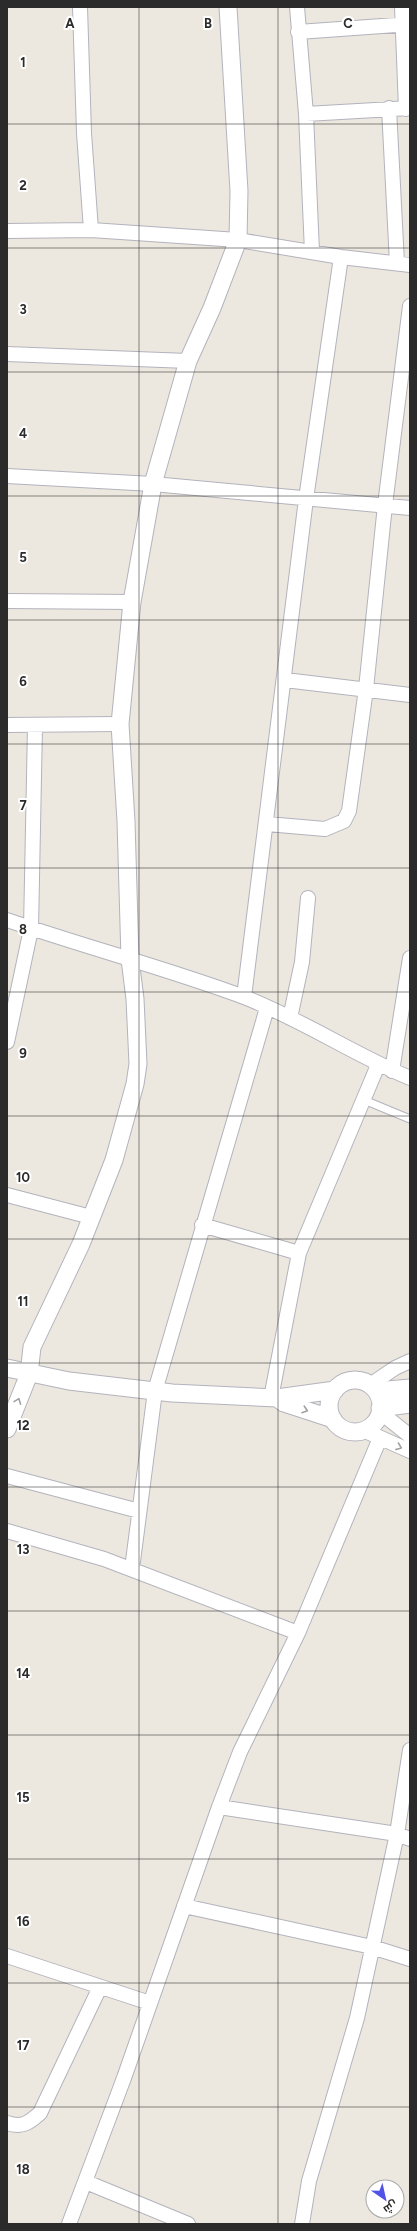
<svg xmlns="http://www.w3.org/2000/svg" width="417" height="2231" font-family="Figtree,Cairo,sans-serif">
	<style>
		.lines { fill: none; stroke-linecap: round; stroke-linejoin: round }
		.service-casing { stroke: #b3b3bd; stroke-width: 9 }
		.minor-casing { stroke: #b3b3bd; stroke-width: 16 }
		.tertiary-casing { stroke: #b3b3bd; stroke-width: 19 }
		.service { stroke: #fff; stroke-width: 7 }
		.minor { stroke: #fff; stroke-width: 14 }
		.tertiary { stroke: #fff; stroke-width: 17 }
		.oneway { stroke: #a0a0a0 }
		.grid { fill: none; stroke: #2b2b2b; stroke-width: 1; stroke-opacity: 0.55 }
		.grid-label { font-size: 13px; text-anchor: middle; font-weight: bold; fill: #2b2b2b; stroke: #fff; stroke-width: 4; stroke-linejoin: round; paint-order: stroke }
	</style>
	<rect width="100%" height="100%" fill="#ece8df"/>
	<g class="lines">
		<defs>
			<path id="service" d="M364,1100l46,19"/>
			<path id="minor" d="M80,7l4,126 7,97
				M297,7l9,107 6,138
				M402,7l4,102
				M298,32l112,-8
				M389,108l8,155
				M306,114l104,-6
				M7,231l84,-1 147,10 103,17 69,8
				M7,354l181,7
				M7,476l146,8 257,24
				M7,601l125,1
				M285,680l125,15
				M7,725l113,-1
				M267,824l58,5 19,-8 5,-10 17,-122 19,-184 25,-199
				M7,920c78,27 159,48 237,77 57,22 109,57 166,81
				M244,997l62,-498 35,-242
				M290,1018l12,-56 6,-64
				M7,1042l24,-113 4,-203
				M392,1071l18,-113
				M7,1195l84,22
				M202,1225l97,28
				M370,1385l25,-17 15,-7
				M271,1398l28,-145 79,-188
				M380,1412l30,24
				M363,1430l47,21
				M7,1476l132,35
				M7,1531l97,28 194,74 82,-195
				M132,1569l23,-178 112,-383
				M219,1807l178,27 13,-84
				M184,1906l188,41 38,12
				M7,1956l143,47
				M7,2123c15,5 22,0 33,-10l60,-126
				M86,2182l102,42
				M69,2224l55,-146 95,-271 21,-55 58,-119
				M302,2224l7,-43 48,-163 40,-184 13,5"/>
			<path id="tertiary" d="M7,1368l62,13 103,12 105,5 58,-8
				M329 1406a26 26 0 1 1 52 0a26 26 0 1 1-52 0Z
				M376,1391l34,-3
				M277,1398l7,5 49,16
				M380,1408l30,-4
				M7,1429l22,-55 3,-27 49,-103 33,-84 21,-76 3,-20 -3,-65 -5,-40 -4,-138 -6,-97 12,-122 21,-118 35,-123 24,-53 26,-68 1,-49 -11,-184"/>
		</defs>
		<use href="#service" class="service-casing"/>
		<use href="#minor" class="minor-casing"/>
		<use href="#tertiary" class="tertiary-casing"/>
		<use href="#service" class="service"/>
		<use href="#minor" class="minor"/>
		<use href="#tertiary" class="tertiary"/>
	</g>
	<defs><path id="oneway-chevron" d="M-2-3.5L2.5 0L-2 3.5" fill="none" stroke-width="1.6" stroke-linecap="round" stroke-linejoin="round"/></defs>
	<g class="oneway">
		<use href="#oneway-chevron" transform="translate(18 1401) rotate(-69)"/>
		<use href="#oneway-chevron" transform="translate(305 1410) rotate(18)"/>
		<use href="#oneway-chevron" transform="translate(399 1447) rotate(21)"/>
	</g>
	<path class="grid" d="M139,7v2217M278,7v2217M7,124h403M7,248h403M7,372h403M7,496h403M7,620h403M7,744h403M7,868h403M7,992h403M7,1116h403M7,1239h403M7,1363h403M7,1487h403M7,1611h403M7,1735h403M7,1859h403M7,1983h403M7,2107h403"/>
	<g class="grid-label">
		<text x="70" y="28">A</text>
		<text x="208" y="28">B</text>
		<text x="348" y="28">C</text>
		<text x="23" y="67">1</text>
		<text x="23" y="190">2</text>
		<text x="23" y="314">3</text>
		<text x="23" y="438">4</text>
		<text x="23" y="562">5</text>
		<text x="23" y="686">6</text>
		<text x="23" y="810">7</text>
		<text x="23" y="934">8</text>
		<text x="23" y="1058">9</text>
		<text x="23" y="1182">10</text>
		<text x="23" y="1306">11</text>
		<text x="23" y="1430">12</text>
		<text x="23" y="1554">13</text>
		<text x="23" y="1678">14</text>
		<text x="23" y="1802">15</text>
		<text x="23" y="1926">16</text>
		<text x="23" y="2050">17</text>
		<text x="23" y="2174">18</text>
	</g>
	<rect width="417" height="2231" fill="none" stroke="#2b2b2b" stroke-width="16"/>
	<g transform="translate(385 2199) rotate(146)"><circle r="19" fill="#ffffff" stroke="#aaaaaa"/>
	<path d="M0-3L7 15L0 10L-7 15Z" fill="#5153e7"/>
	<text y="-6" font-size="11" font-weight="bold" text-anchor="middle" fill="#2b2b2b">ش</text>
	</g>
</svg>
